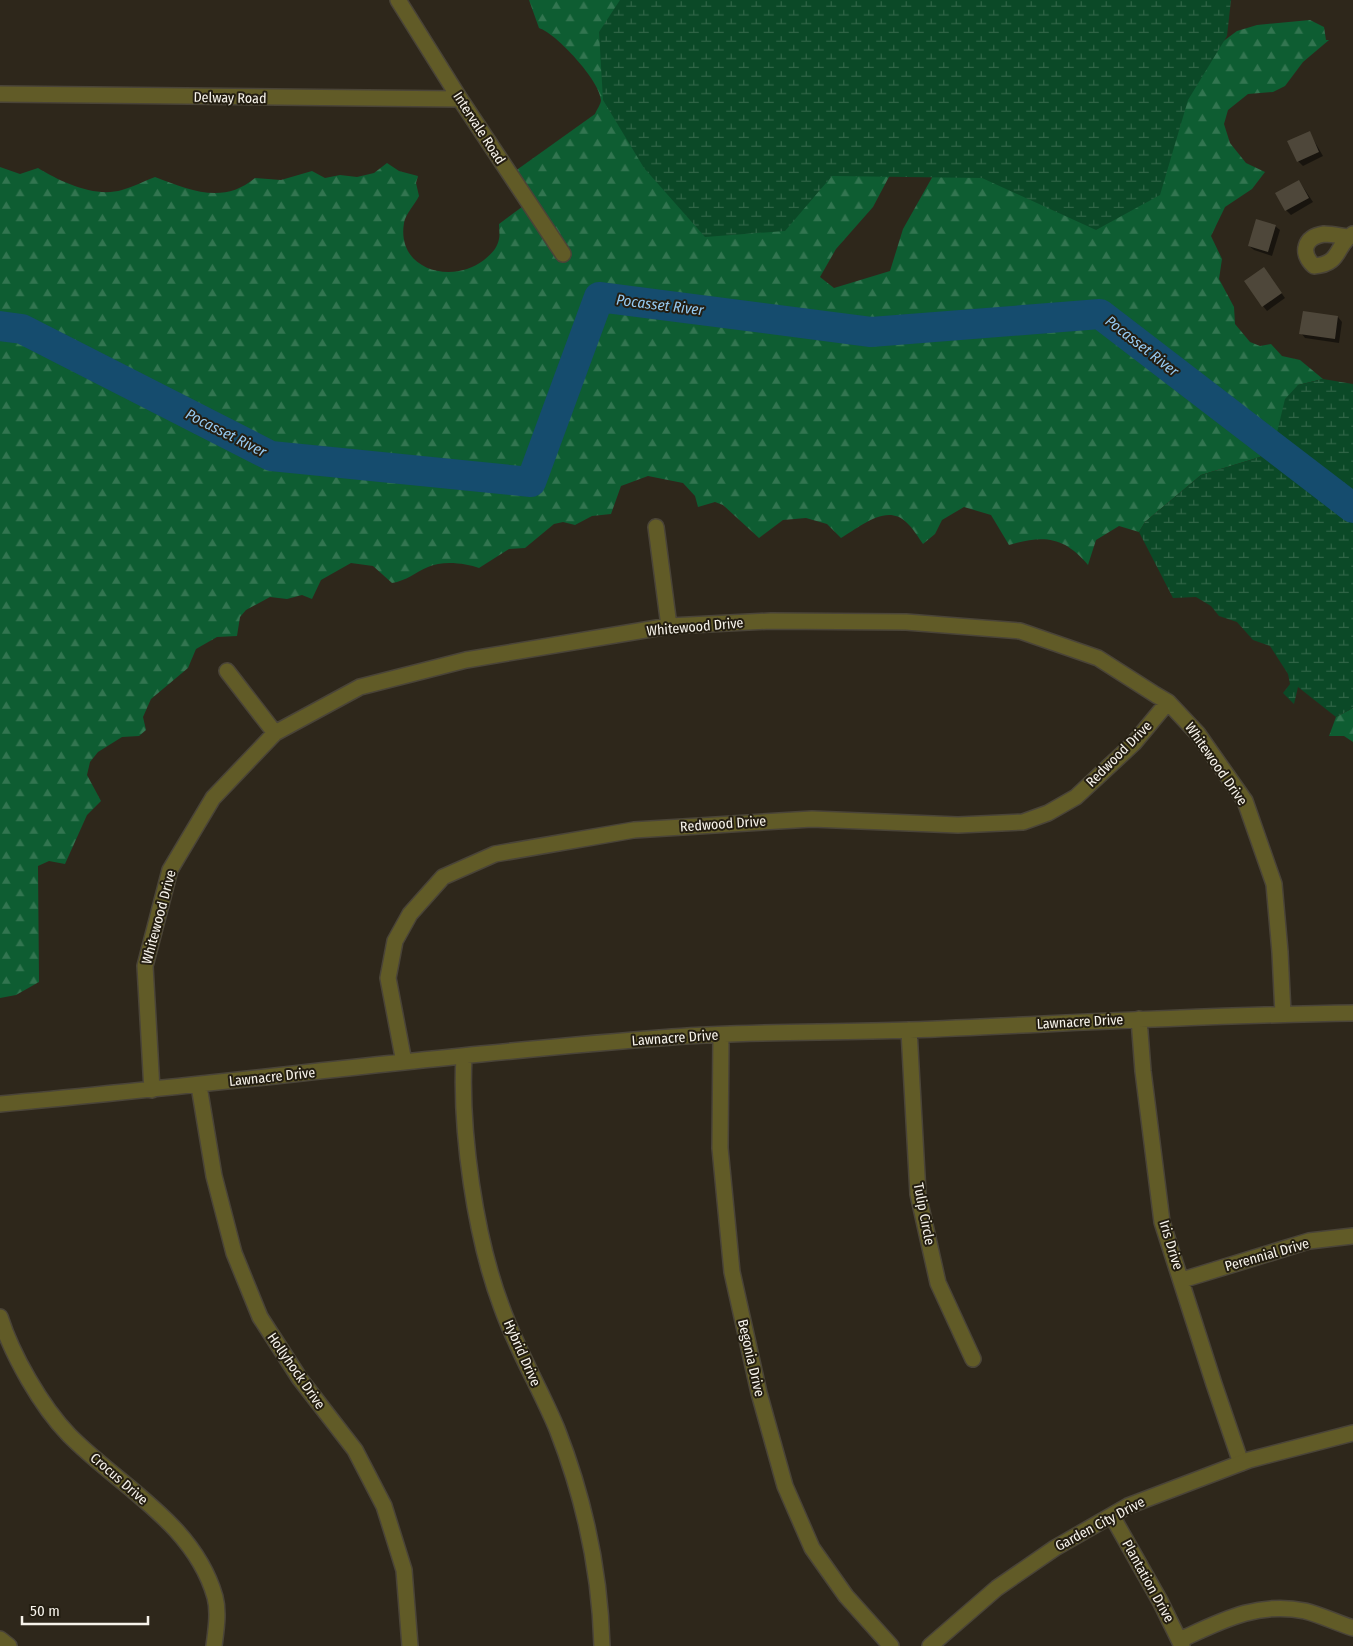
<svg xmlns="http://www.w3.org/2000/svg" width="1353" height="1646" font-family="'Fira Sans Condensed',sans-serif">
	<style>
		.forest { fill: url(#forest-firs) }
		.wetland { fill: url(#wetland-marsh) }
		.shadow { fill: #0007 }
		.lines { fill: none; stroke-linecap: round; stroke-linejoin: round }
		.river { stroke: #154c6e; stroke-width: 30 }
		.building { fill: #4e473a }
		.minor-casing { stroke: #4a4438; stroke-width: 18 }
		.tertiary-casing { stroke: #4a4438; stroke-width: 18 }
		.minor { stroke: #615b27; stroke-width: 15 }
		.tertiary { stroke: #615b27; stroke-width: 15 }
		.labels { text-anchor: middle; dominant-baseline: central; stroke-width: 4; stroke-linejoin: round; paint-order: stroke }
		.street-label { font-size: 14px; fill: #f7f3eb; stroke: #241e12 }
		.water-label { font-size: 15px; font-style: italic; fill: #95c9f1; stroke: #241e12 }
	</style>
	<defs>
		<pattern id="forest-firs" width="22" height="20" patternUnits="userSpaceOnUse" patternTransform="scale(1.25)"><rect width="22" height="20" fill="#0e5d32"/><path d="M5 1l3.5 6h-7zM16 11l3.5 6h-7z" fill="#327550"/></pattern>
		<pattern id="wetland-marsh" width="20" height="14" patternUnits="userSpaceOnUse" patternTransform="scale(1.25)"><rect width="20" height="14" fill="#0b4927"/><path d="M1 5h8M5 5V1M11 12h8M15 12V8" fill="none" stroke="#2f6446"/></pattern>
	</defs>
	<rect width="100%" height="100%" fill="#2e271b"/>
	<path class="forest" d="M529,0h431l-69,173 -18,34 -37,42 -16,28 14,11 56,-17 13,-42 31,-55 272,-120 31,-23 20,-6 53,-5 14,7 2,13h3l-26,22 -18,24 -12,6 -25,2 -20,16 -4,14 6,19 16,20 19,9 -13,17 -27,18 -14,29 11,23 -3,20 15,28 1,17 15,18 10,4 11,-2 11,12 18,4 23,19 -25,6 -24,60 -14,12 -59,18 -56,47 -6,10 -20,-6 -23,14 -8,25c-24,-29 -45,-30 -79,-20l-18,-30 -27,-8 -22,13 -7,14 -12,10c-5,-7 -10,-16 -17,-22 -20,-19 -47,6 -65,16l-14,-14 -21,-6 -23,2 -24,18 -36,-33 -8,-3 -17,5 -3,-11 -12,-13 -35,-7 -27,10 -10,28 -19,2 -17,9 -12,-3 -9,2 -29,24 -16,1 -30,19c-13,-5 -37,-8 -51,-1 -12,5 -22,14 -36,16l-19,-17 -22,-3 -30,17 -9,19 -10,-4 -15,4 -17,-2 -24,13 -6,7 -3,19 -20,1 -21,12 -8,19 -37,31 -8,18 3,13 -7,6 -17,1 -24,15 -8,10 -3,13 14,26 -14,14 -22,49 -16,-3 -11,5 1,116 -23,13 -16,3v-831l20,7 18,-6c23,14 57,30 84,22 11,-3 22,-9 33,-13 35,13 68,28 100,1l26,2 31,-9 13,7 15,-3 17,2 17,-4 13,-10 12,8 19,5 -2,7 3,13c-4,8 -14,19 -15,27 -8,47 48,62 80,37 7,-6 13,-11 15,-21 1,-4 0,-11 0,-15l27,-20 -15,-30 84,-60c2,-5 6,-10 6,-14 -1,-19 -44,-66 -62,-72z
		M1353,708v34l-9,-6h-15l7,-19z"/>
	<path class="wetland" d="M620,0h611l-4,36 -39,64 -28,95 -64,35 -114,-52 -150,-2 -47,55 -80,6 -61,-69 -41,-68 -4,-68z
		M1323,379l30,5v324l-17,9 -38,-30 -4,17 -11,-11 7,-9 -2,-10 -18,-28 -17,-6 -16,-18 -18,-6 -8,-10 -15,-9 -23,1 -34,-66 6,-10 56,-47 59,-18 14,-12 11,-46 13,-14z"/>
	<path class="shadow" d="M1309,132l14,24 -20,10 -5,-5z
		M1299,181l14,21 -22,13 -5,-5z
		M1275,226l5,4 -8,26 -18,-6 -5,-4z
		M1264,269l21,29 -18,13 -4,-5z
		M1338,317l4,5 -3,21 -34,-5 -4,-5z"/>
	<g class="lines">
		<path class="river" d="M0,326l22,3 249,127 260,26 68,-185 272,35 229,-18 253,194"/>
	</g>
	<path class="building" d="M1310,131l9,21 -22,10 -10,-21z
		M1299,180l10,18 -24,13 -10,-18z
		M1256,219l20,6 -8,27 -20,-6z
		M1264,267l18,26 -20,14 -18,-26z
		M1303,311l35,5 -3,23 -36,-5z"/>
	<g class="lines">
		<defs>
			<path id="minor" d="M398,0l62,99 103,155
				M0,94l460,5
				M1348,237c-7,-1 -16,-3 -24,-3 -20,3 -24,19 -10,32 28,-2 21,-21 39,-32
				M656,527l13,99
				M227,671l48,62
				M1139,1019l4,52 19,151 52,162 27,79
				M909,1030l9,164 20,89 35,76
				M721,1035l-1,113 12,124 27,121 26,93 27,62 34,48 45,50
				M464,1056c-4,75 11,181 38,252 15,42 38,80 55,121 27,69 43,142 45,217
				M404,1062l-16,-84 7,-37 15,-27 33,-37 52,-23 139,-24 178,-11 146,6 65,-3 25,-9 28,-16 58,-54 34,-41
				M199,1086l15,90 20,77 26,64 40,62 55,71 29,56 20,64 6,76
				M152,1090l-7,-124 25,-96 43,-72 62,-65 85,-46 106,-27 203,-34 102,-5 135,1 114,9 78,27 58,37 12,7 30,32 47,67 29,83 6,68 3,62
				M0,1104c224,-20 447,-50 672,-67 79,-6 159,-4 238,-7 148,-6 295,-15 443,-17
				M1182,1280l127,-39 44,-5
				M0,1317c12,38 41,89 69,118 50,51 125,88 146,162 4,15 1,33 -1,49
				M1112,1516l48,85 22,45
				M0,1639l9,7
				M1180,1640c41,-19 78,-39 125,-29 16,4 32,12 48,17"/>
			<path id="tertiary" d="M930,1646l67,-58 58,-40 73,-42 121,-46 104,-27"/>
		</defs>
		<use href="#minor" class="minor-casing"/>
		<use href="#tertiary" class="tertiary-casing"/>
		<use href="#minor" class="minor"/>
		<use href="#tertiary" class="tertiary"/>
	</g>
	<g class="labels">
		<g class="street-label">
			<text transform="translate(230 98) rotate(1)">Delway Road</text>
			<text transform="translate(479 128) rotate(57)">Intervale Road</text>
			<text transform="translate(695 627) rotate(-5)">Whitewood Drive</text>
			<text transform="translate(1119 754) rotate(-45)">Redwood Drive</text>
			<text transform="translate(1216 764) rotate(55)">Whitewood Drive</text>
			<text transform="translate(723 824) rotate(-4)">Redwood Drive</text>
			<text transform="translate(159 917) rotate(-75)">Whitewood Drive</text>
			<text transform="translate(1080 1022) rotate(-3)">Lawnacre Drive</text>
			<text transform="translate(675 1038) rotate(-4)">Lawnacre Drive</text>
			<text transform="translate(272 1077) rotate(-6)">Lawnacre Drive</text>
			<text transform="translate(924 1214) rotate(79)">Tulip Circle</text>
			<text transform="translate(1171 1245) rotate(73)">Iris Drive</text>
			<text transform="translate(1267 1255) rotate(-16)">Perennial Drive</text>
			<text transform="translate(522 1353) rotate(66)">Hybrid Drive</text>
			<text transform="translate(751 1358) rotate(77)">Begonia Drive</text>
			<text transform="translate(296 1371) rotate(55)">Hollyhock Drive</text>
			<text transform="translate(119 1479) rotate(41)">Crocus Drive</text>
			<text transform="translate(1100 1524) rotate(-28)">Garden City Drive</text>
			<text transform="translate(1148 1581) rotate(61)">Plantation Drive</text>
		</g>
		<g class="water-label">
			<text transform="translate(660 305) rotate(7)">Pocasset River</text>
			<text transform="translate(1142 346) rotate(38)">Pocasset River</text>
			<text transform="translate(226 433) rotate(27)">Pocasset River</text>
		</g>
	</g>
	<path d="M22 1616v8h126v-8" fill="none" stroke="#f7f3eb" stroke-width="2.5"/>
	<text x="30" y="1616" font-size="15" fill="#f7f3eb" stroke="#241e12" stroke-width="4" paint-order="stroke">50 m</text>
</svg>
